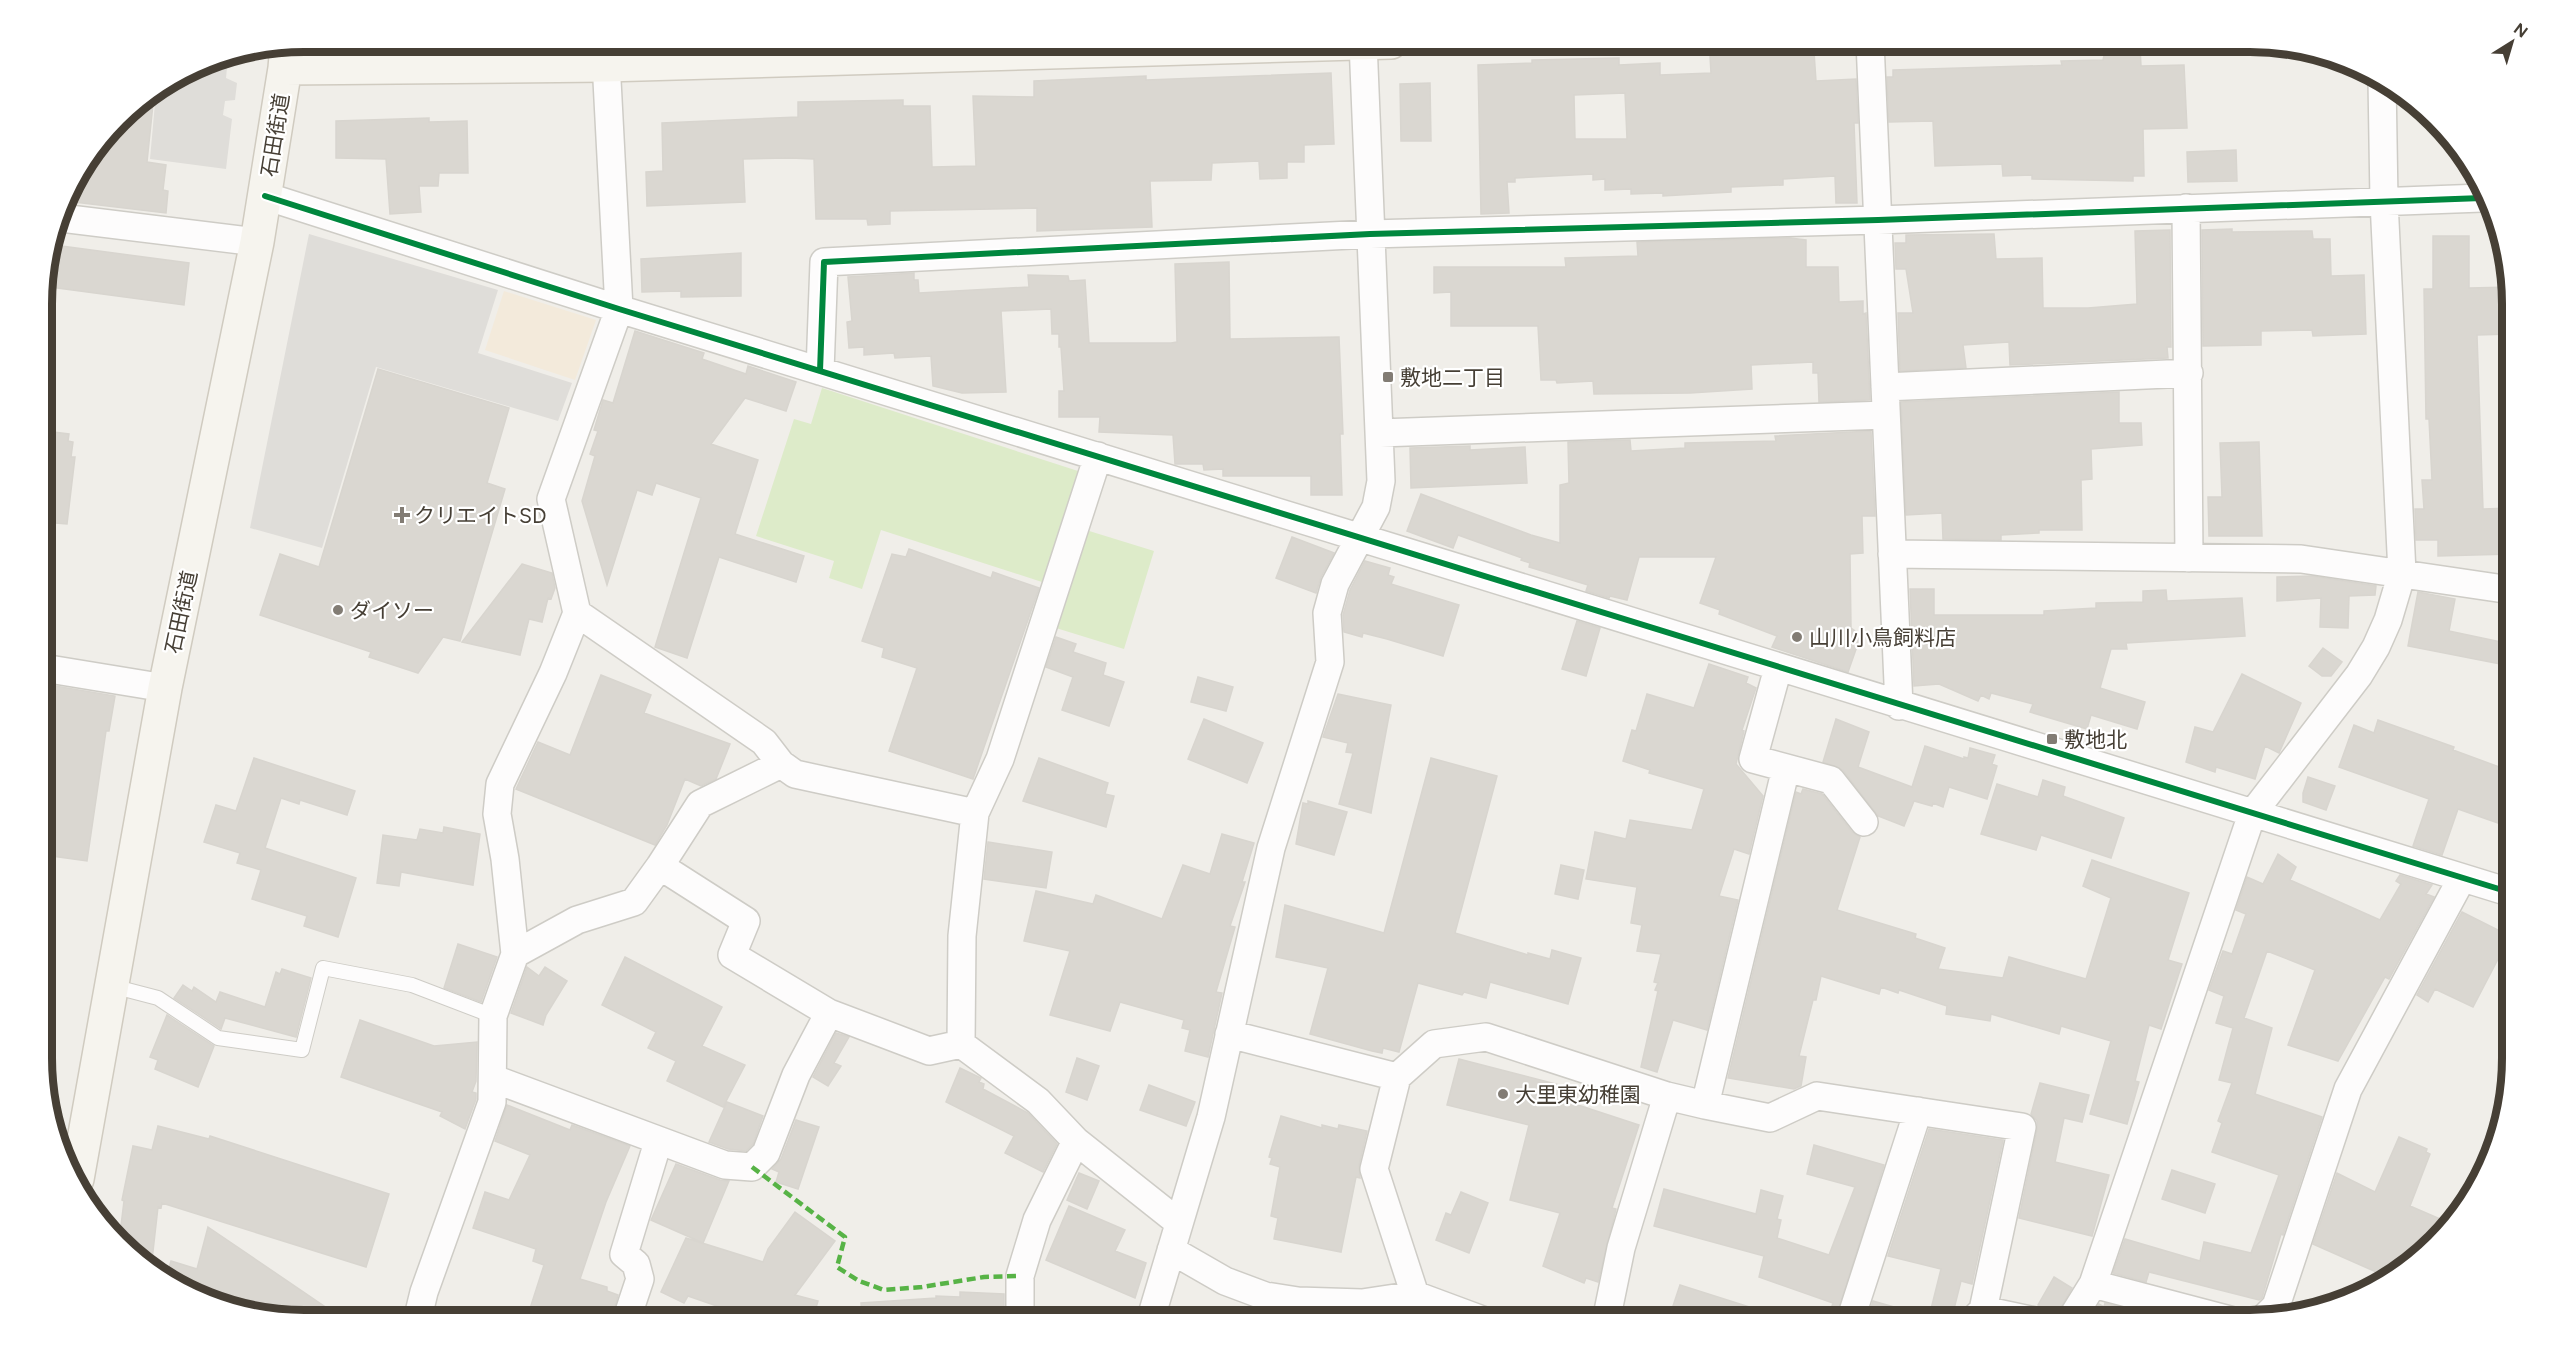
<svg xmlns="http://www.w3.org/2000/svg" width="2554" height="1363" font-family="Figtree,'Noto Sans JP',sans-serif">
	<style>
		.commercial { fill: #f3eadb }
		.green { fill: #ddebc9 }
		.parking { fill: #dfddd9 }
		.building { fill: #dad7d1; stroke: #d8d5cf; stroke-width: 1.5; fill-rule: evenodd }
		.lines { fill: none; stroke-linecap: round; stroke-linejoin: round }
		.lane-casing { stroke: #ceccc6; stroke-width: 16 }
		.street-casing { stroke: #ceccc6; stroke-width: 30 }
		.secondary-casing { stroke: #d0cbc0; stroke-width: 36 }
		.lane { stroke: #fdfcfc; stroke-width: 14 }
		.street { stroke: #fdfcfc; stroke-width: 27 }
		.secondary { stroke: #f6f4ee; stroke-width: 33 }
		.quiet { stroke: #57b346; stroke-width: 4.5; stroke-dasharray: 9 4.5; stroke-linecap: butt }
		.cycleway-casing { stroke: #fff; stroke-width: 10 }
		.cycleway { stroke: #00873e; stroke-width: 6 }
		.poi-dot { fill: #827c74; stroke: #fff; stroke-width: 2 }
		.labels { text-anchor: middle; dominant-baseline: central; stroke-width: 4.5; stroke-linejoin: round; paint-order: stroke }
		.street-label { font-size: 21px; fill: #463f35; stroke: #fff }
		.poi-label { font-size: 21px; fill: #463f35; stroke: #fff; text-anchor: start }
		.rim { fill: none; stroke: #463f35; stroke-width: 8 }
	</style>
	<rect width="100%" height="100%" fill="#f0eee9"/>
	<path class="commercial" d="M504,291l92,29 -21,60 -90,-30z"/>
	<path class="green" d="M822,388l256,83 -36,111 -161,-52 -19,59 -33,-11 5,-17 -78,-25 38,-117 17,5z
		M1086,530l68,21 -30,98 -68,-21z"/>
	<path class="parking" d="M228,57l-2,21 11,5 -2,17 -10,1 -2,14 9,4 -6,50 -76,-10 6,-67 48,-30z
		M309,234l189,56 -20,63 94,30 -14,38 -182,-54 -54,181 -72,-20z"/>
	<path class="building" d="M2140,47l1,19 43,-1 3,63 -44,1 1,47h-11v5l-101,-2v-4l-29,1 -1,-12 -67,2 -2,-45 -44,1 -2,-45h6v-7l169,-5 -1,-4 42,-1 3,-12z
		M1775,51v4l39,-3 2,29 40,-2 2,44h-4l3,80h-21l-1,-27 -52,3v6l-52,2v5l-68,4v-3l-32,1v-5l-26,1v-11l-12,1v-6l-78,4v4h-8l2,31 -28,1 -3,-149 54,-2v-3l87,-2v7l41,-2v12l51,-2 -1,-17zM1625,93l2,46h-52l-1,-44z
		M1331,73l3,71 -30,1v17h-17v16l-27,1 -1,-18 -47,2 -1,17 -61,1 2,46 -115,4v-23l-147,3v13l-22,1 -1,-6h-51l-2,-60 -24,-1 -47,1 2,43 -98,4 -1,-34 17,-1 -1,-48 136,-6v-15l105,-2v6h27l2,61 44,-1 -3,-70 61,1v-16l112,-5v4z
		M1430,83l1,58h-30l-1,-57z
		M138,103l15,1 -6,58 19,3 -3,25 5,1 -2,22 -100,-12 3,-13 62,-81z
		M429,118v4l38,-1 1,52h-29l-1,13h-19l2,26 -31,2 -4,-55 -50,-1v-37z
		M2236,150l1,31 -49,1 -1,-30z
		M2232,229v3l80,-1 1,8h17l1,37 33,-1 2,59 -53,2 -1,-6 -51,1v14l-58,1 -1,-116z
		M2170,230l1,117h-4l1,11 -158,7 -1,-23 -46,3 3,23 -66,3 -2,-58h15l-7,-44h-10l-1,-26h11v-8l88,-1 2,25 46,-1 1,50h45l49,-4 -2,-73z
		M2433,236h36v52l41,-1v47l-33,1 6,174 27,-1 1,46 -73,2v-16h-22l-1,-31h9l-2,-29h10l-3,-61h-3l-2,-130h9z
		M1790,238l16,2v27h32l1,35 24,-1v13l3,-1 4,87 -51,2 -1,-29h-5v-11l-62,3 1,24 -62,4 -96,1 -1,-13 -36,2 -1,-3h-15l-3,-54h-87v-34l-17,1v-26h132l-1,-9 73,-2 -1,-14z
		M54,245l135,18 -5,42 -141,-19z
		M741,253v43l-60,1v-6l-39,1 -1,-33z
		M1229,262l1,77 109,-2 4,97h-3l2,61h-31v-19h-88v-7l-19,1 -1,-6h-28l-2,-29 -74,-3 1,-15h-41v-26h5l-3,-44h-2v-13h-7l-1,-25 -50,2 5,81 -44,1 -29,-7 -2,-30 -36,2 -1,-5 -30,2v-8l-15,1 -2,-26 5,-1 -4,-44 66,-4v7h4l1,13 110,-6 -1,-12 40,1 1,5 16,-1 4,63h82l6,-1 -2,-78z
		M635,331l69,22 -2,6 44,15 2,-8 48,16 -10,29 -41,-13 -34,46 47,16 -23,74 69,22 -8,26 -77,-25 -32,101 -32,-11 46,-149 -45,-15 -4,12 -15,-5 -30,95 -25,-84 13,-45 -5,-2 8,-23 -4,-1 9,-30 10,3z
		M378,369l131,39 -22,75 18,6 -45,152 -17,-4 -25,36 -49,-16 2,-5 -111,-37 20,-61 39,13z
		M2119,392v31h22l1,22 -51,4 1,30 -11,1 1,50h-43v3l-38,2v5l-58,-1 -1,-26 -36,2 -5,-113z
		M45,431l24,3 -1,7 5,1 -2,15h4l-8,67 -24,-2z
		M1871,431l4,85h-13l1,37 -13,1 1,74 10,7 -13,37 -76,-25 5,-11 -58,-22 1,-4 -20,-7 16,-46h-77l-12,43 -17,-4 -1,2 -23,-7 2,-6 -59,-18 1,-4 -9,-3 1,-2 -64,-23 -5,13 -46,-17 14,-37 110,41 29,8v-58l9,-2 -1,-41 62,-2 1,11 54,-3v-5l91,-2 -1,-5z
		M2259,442l3,94h-53l-1,-39h14l-2,-54z
		M1470,446v4l55,-3 2,36 -116,5 -1,-40z
		M1292,537l42,16 -13,24 -5,16 -40,-15z
		M909,549l82,29 2,-6 46,16 -66,191 -84,-28 28,-83 -35,-11 2,-9 -22,-7 30,-87 14,3z
		M1365,561l25,7 -2,7 6,2 -3,7 68,21 -16,51 -56,-17 -24,-6 -1,4 -18,-5 -1,-17 7,-25z
		M522,564l30,9 3,15 -4,11 -3,-1 -6,24 -13,-3 -9,36 -58,-13z
		M2312,576l64,10 -1,9 -26,1 -1,32 -28,-1 1,-29 -44,3v-24z
		M1910,589h24v26h110v-4l52,-3v-5l47,-1v-11l23,-1 1,11 75,-3 3,38 -119,7 1,6h-16l-11,39 45,14 -8,27 -46,-14 -4,14 -57,-17 3,-8 -42,-11 -2,6 -8,-4 -3,6 -39,-17 -25,2z
		M2418,592l37,7 -6,32 62,13v22l-103,-20z
		M1577,621l23,7 -14,48 -24,-7z
		M1056,637l20,7 -3,8 33,11 -3,12 21,7 -15,44 -47,-16 11,-33 -27,-10z
		M2323,648l19,14 -11,14h-9l-13,-10z
		M1709,664l39,13 -2,6 10,5 -14,42 2,1 -8,33 27,32 -14,58 -15,-5 -15,47 19,4 -31,130 -34,-10 -16,52 -16,-5 17,-76 -3,-1 3,-7 -4,-1 7,-28 -24,-3 5,-26 -11,-2 6,-36 -51,-8 9,-47 31,7 4,-19 62,10 12,-41 -55,-16 1,-3 -27,-9 9,-31 4,1 11,-37 47,14z
		M2242,674l59,29 -22,50 -14,-7 -10,33 -39,-12 -1,5 -29,-10 9,-35 18,5z
		M601,675l50,20 -7,18 86,31 -14,35 -15,7 -16,-7 -18,46 -12,20 -139,-56 22,-47 32,13z
		M1198,677l35,10 -7,24 -35,-9z
		M43,684l72,12 -6,35h-3l-19,130 -35,-5 4,-25 -12,-2z
		M1338,694l53,11 -20,108 -32,-9 14,-51 -7,-1 2,-9 -25,-6z
		M1204,719l59,24 -16,40 -59,-24z
		M1836,719l33,13 -11,35 54,20 13,-41 39,13v-2l4,1 2,-10 25,7 -3,9 5,2 -10,33 -38,-12 -6,20 -10,-4 -1,3 -18,-5 -10,25 -26,-10 -35,-46 -20,-8z
		M2378,720l76,27 -1,3 49,18 -2,12 11,6 -13,37 -40,-14 -16,46 -29,-9 16,-47 -90,-32 15,-42 20,8z
		M254,758l101,33 -8,24 -47,-15 -1,4 -18,-6 -16,50 91,30 -18,59 -34,-11 3,-10 -55,-17 9,-29 -24,-7 3,-10 -36,-11 12,-37 20,6z
		M1039,758l69,25 -3,11 9,2 -8,31 -83,-26z
		M1431,758l66,18 -42,157 73,22v-2l22,6 2,-9 29,8 -13,46 -78,-22 -4,16 -22,-6 -2,3 -44,-12 -19,69 -16,-4 -1,5 -10,-2 -62,-17 18,-66 -52,-11 9,-52 99,28z
		M2308,777l27,9 -9,24 -23,-8v-9z
		M2043,780l22,7 -2,9 61,22 -13,40 -70,-23 -5,15 -55,-16 16,-50 41,13z
		M1803,789l19,5 30,38 8,5 -23,73 79,24 -1,4 30,10 -7,21 65,9 6,-21 77,22 25,-81 -28,-12 9,-26 97,33 -21,67 14,4 -21,65 -12,-4 -14,56 4,1 -12,42 -37,-10 21,-73 -50,-15 -2,8 -68,-20 -1,7 -44,-7 1,-8 -48,-16 -1,3 -17,-6 -2,7 -58,-18 -5,24h-3l-14,56 7,1 -5,29 -7,3 -66,-11 68,-286 5,2z
		M1308,801l39,11 -13,43 -38,-11 7,-41 5,1z
		M444,827l36,7 -7,51 -72,-13 -2,14 -22,-3 6,-48 34,5 3,-11 23,4z
		M1222,834l32,9 -12,39h3l-15,44 5,1 -19,65 6,1 -14,64 -23,-6 5,-21 -8,-2 2,-8 -64,-18 -10,29 -60,-16 20,-64 -46,-10 12,-50 57,13 3,-9 66,24 21,-54 27,9z
		M988,842l64,10 -6,36 -62,-9z
		M2278,854l18,13 -6,13 90,40 21,-36 -5,-3 4,-6 32,10 -6,9 8,3 -45,82 -4,-2 -47,84 -50,-16 27,-75 -48,-19 -23,67 28,10 -17,66 67,23 -39,118 -2,-1 -19,64 -3,2 -110,-28 -3,10 -33,-9 12,-34 75,22 4,-19 47,11 28,-78 -67,-23 10,-29 -4,-2 14,-38 -13,-3 14,-52 -17,-5 8,-27 -15,-6 14,-39 9,3 14,-40 -10,-4 11,-33 16,7z
		M1561,865l23,5 -6,29 -23,-5z
		M2462,912l48,24 -37,71 -38,-18 -7,13 -11,-7z
		M458,944l39,13 -16,45 -37,-14z
		M625,957l97,50 -20,39 43,19 -22,42 -56,-26 9,-20 -28,-13 8,-16 -54,-27z
		M527,967l12,9 6,-9 22,14 -21,34 -3,10 -32,-12z
		M282,969l29,9 -15,59 -71,-19 -4,11 -47,-31 9,-13 9,6 2,-4 22,15 4,-10 45,15 11,-35 4,2z
		M167,1015l47,31 -16,41 -43,-18 3,-9 -8,-3z
		M360,1020l74,26 43,-4 -1,39 -4,11 4,1v6l-11,30 -25,-13 2,-4 -101,-35z
		M836,1033l13,4 -15,26 7,3 -13,20 -15,-9z
		M1077,1058l22,8 -12,34 -21,-8z
		M1459,1059l120,31 -4,14 64,21 -27,83 4,1 -18,73 -12,-4 -2,5 -41,-17 17,-53 -50,-13 19,-75 -82,-20z
		M960,1068l21,10 -2,4 5,2 -1,5 45,24 29,31 -14,28 -38,-19 9,-17 -68,-34z
		M2040,1083l49,12 -7,27 -18,-4 -9,44 54,13 -17,61 -73,-18 18,-88v-9l-6,-7z
		M1149,1085l46,17 -9,24 -46,-16z
		M727,1102l36,14 -10,28 -7,7 -18,-2 -19,-7z
		M507,1105l63,25 2,-5 58,21 -24,56 -26,77 27,8v4l11,4 -7,26h-85l18,-56 -11,-4 3,-12 -63,-21 12,-36 24,8 21,-45 -35,-14z
		M1281,1116l41,12v-3l16,4 1,-4 28,6 -8,34 1,13 -4,-1 -15,75 -67,-13 4,-21 -7,-2 9,-49 -10,-3 2,-6 -3,-1z
		M796,1120l23,7 -21,62 -22,-7 3,-10 -7,-3 9,-10z
		M158,1126l51,13 1,-3 179,58 -23,73 -204,-64 -1,5 -3,-1 -7,62 -19,-13 -13,-14 5,-41 -2,-1 11,-54 19,4z
		M1929,1129l74,11 -31,144 -11,-3 -10,40h-23l13,-52 -53,-13z
		M2399,1137l28,12 -1,3 4,2 -20,52 42,18 -5,8 -55,47 -79,-35 24,-71 38,19z
		M1814,1145l70,20 -49,156h-8l6,-18 -74,-26 5,-21 -110,-30 10,-37 92,25 5,-24 22,6 -6,23 4,1 -4,18 52,17 26,-68 -48,-13z
		M676,1164l44,16 9,1 -26,62 -52,-23z
		M2172,1170l43,14 -10,29 -43,-14z
		M1079,1173l20,8 -12,28 -20,-9z
		M1461,1192l27,11 -19,50 -33,-13 10,-27 5,2z
		M1069,1206l56,24 -10,21 31,12 -11,35 -89,-38z
		M795,1212l40,29 -40,54 23,6 -6,20h-52l-72,-25 -4,7 -23,-11 25,-54 77,24 5,-13z
		M208,1227l138,94h-42l-116,-27 -22,-15 5,-18 26,8z
		M2054,1277l18,11 -16,28 -18,-11z
		M1680,1285l82,26 -3,10h-37l-49,-15z
		M960,1292l44,2v27h-142l-1,-18 75,-5v-2l24,1z
		M1873,1301l46,13 -1,7h-51z
		M2105,1303l33,9 -2,8 -47,1 10,-17 5,3z"/>
	<g class="lines">
		<defs>
			<path id="lane" d="M112,986l46,12 60,40 84,12 21,-82 89,17 81,31"/>
			<path id="street" d="M605,42l14,267 -68,190 26,114 187,129 17,22 14,10 180,39 25,-54 98,-303
				M1870,42l29,664
				M265,196l354,113 1893,584
				M2186,208l3,350
				M61,218l196,24
				M820,371l4,-109 546,-28 508,-14 604,-22
				M1885,387l304,-14
				M1380,433l506,-18
				M1892,554l409,5 210,31
				M43,668l122,20
				M1778,668l-25,91 78,21 33,42
				M660,866l40,-62 81,-40
				M515,954l62,-34 57,-18 26,-36 86,55 -14,34 97,58 100,38 32,-7 77,57 38,40 102,81
				M1229,1034l168,43 37,-33 52,-7 181,59 38,9 81,-337
				M961,1044l1,-108 13,-123
				M1397,1077l-23,92 41,126
				M494,1079l231,86 27,2 14,-14 30,-78 33,-62
				M1705,1105l65,13 47,-22 205,31 -39,183
				M1171,1250l54,31 40,15 33,5 64,2 53,-8 70,26
				M2093,1284l137,36
				M2262,1320l14,-14 72,-217 114,-211
				M417,1321l7,-29 68,-190 1,-86 22,-62 -10,-95 -8,-45 3,-30 53,-111 24,-60
				M626,1321l14,-42 -4,-15 -12,-10 34,-112
				M1020,1321v-45l17,-56 39,-79
				M1150,1321l61,-204 60,-269 59,-186 -3,-49 8,-29 41,-77 5,-26 -18,-439
				M1606,1321l15,-73 46,-152
				M1850,1321l68,-210
				M1972,1321l11,-11 52,11
				M2070,1321l23,-37 159,-470 107,-139 17,-28 12,-27 14,-47 -18,-372 -2,-121"/>
			<path id="secondary" d="M285,68l321,-3 785,-23
				M77,1179l88,-491 92,-446 28,-174 2,-23"/>
		</defs>
		<use href="#lane" class="lane-casing"/>
		<use href="#street" class="street-casing"/>
		<use href="#secondary" class="secondary-casing"/>
		<use href="#lane" class="lane"/>
		<use href="#street" class="street"/>
		<use href="#secondary" class="secondary"/>
		<path class="quiet" d="M752,1167l93,70 -8,30 22,14 25,9 38,-3 62,-10 36,-1"/>
		<defs>
			<path id="cycleway" d="M265,196l354,113 1893,584
				M820,371l4,-109 546,-28 508,-14 604,-22"/>
		</defs>
		<use href="#cycleway" class="cycleway-casing"/>
		<use href="#cycleway" class="cycleway"/>
	</g>
	<g class="poi-dot">
		<rect x="1382" y="371" width="12" height="12" rx="3"/>
		<path d="M399 506h6v6h6v6h-6v6h-6v-6h-6v-6h6z"/>
		<circle cx="338" cy="610" r="6"/>
		<circle cx="1797" cy="637" r="6"/>
		<rect x="2046" y="733" width="12" height="12" rx="3"/>
		<circle cx="1503" cy="1094" r="6"/>
	</g>
	<g class="labels">
		<g class="street-label">
			<text transform="translate(275 135) rotate(-81)">石田街道</text>
			<text transform="translate(181 612) rotate(-78)">石田街道</text>
		</g>
		<g class="poi-label">
			<text x="1400" y="377">敷地二丁目</text>
			<text x="414" y="515">クリエイトSD</text>
			<text x="350" y="610">ダイソー</text>
			<text x="1809" y="637">山川小鳥飼料店</text>
			<text x="2064" y="739">敷地北</text>
			<text x="1515" y="1094">大里東幼稚園</text>
		</g>
	</g>
	<path d="M0 0H2554V1363H0ZM304 52H2250A252 252 0 0 1 2502 304V1058A252 252 0 0 1 2250 1310H304A252 252 0 0 1 52 1058V304A252 252 0 0 1 304 52Z" fill="#fff" fill-rule="evenodd"/>
	<path class="rim" d="M304 52H2250A252 252 0 0 1 2502 304V1058A252 252 0 0 1 2250 1310H304A252 252 0 0 1 52 1058V304A252 252 0 0 1 304 52Z"/>
	<g transform="translate(2512 42) rotate(37)" stroke="#ffffff" stroke-width="4.5" paint-order="stroke">
	<path d="M0-4.5L10 22L0 15L-10 22Z" fill="#463f35"/>
	<text y="-9" font-size="16" font-weight="bold" text-anchor="middle" fill="#463f35">N</text>
	</g>
</svg>
